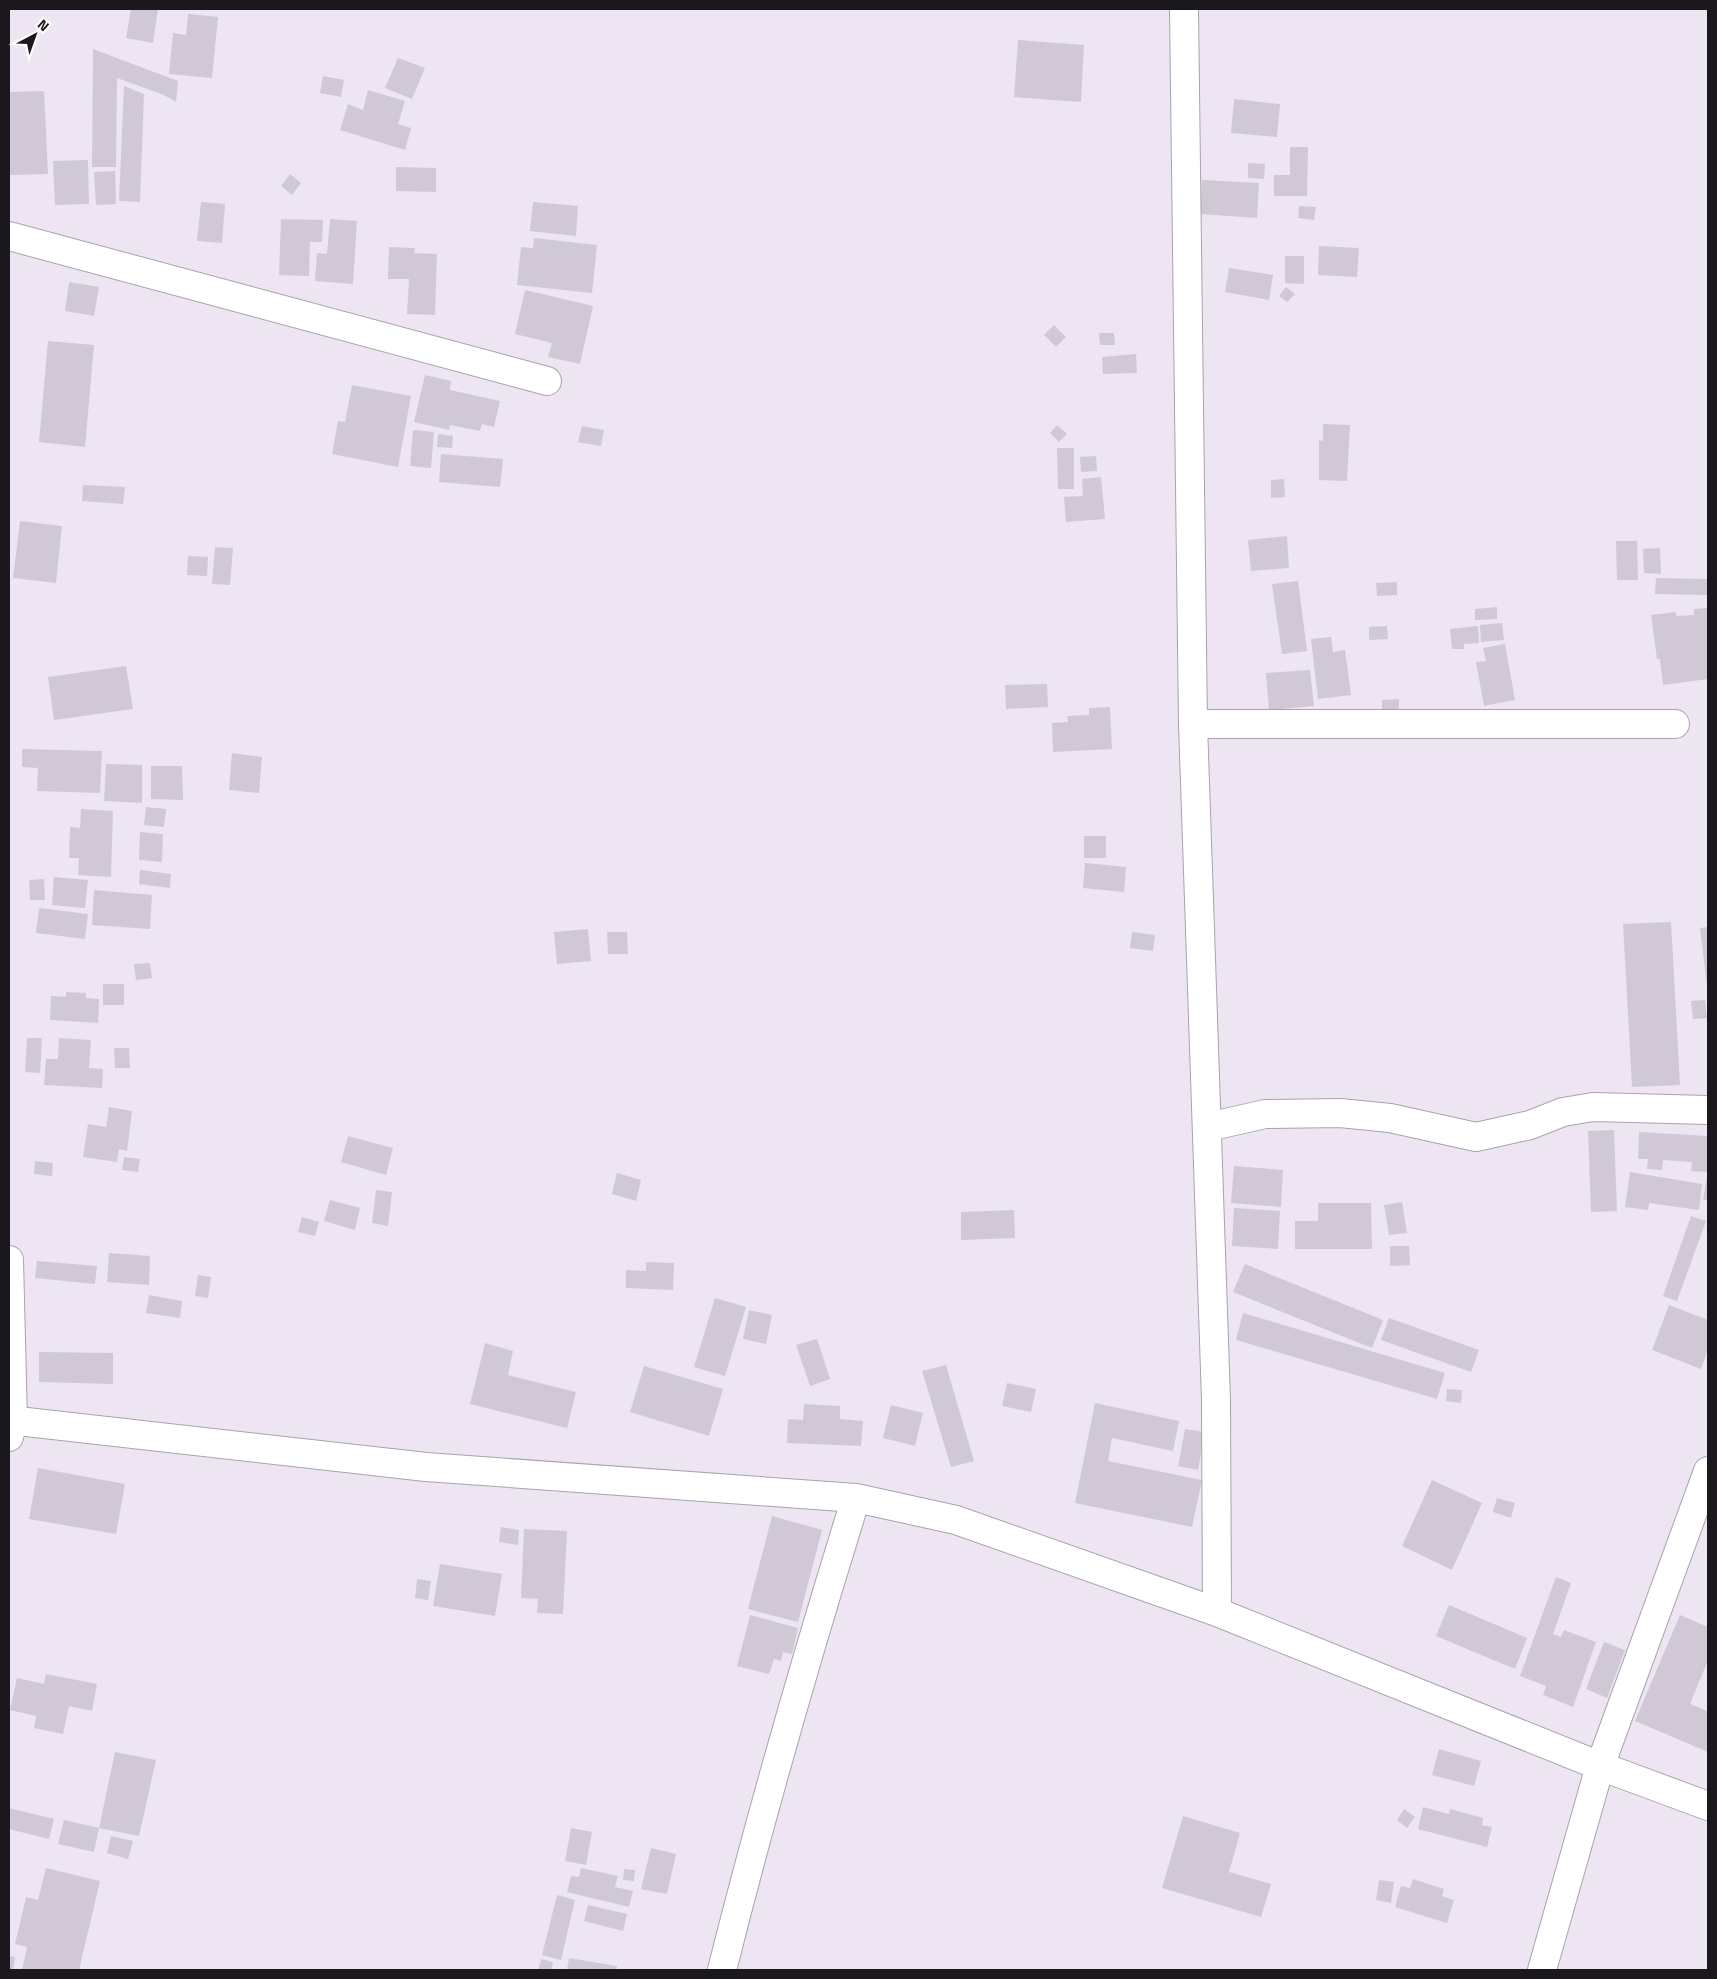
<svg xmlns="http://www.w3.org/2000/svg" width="1717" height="1979" font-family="'Titillium Web',sans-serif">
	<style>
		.building { fill: #d0c8d5 }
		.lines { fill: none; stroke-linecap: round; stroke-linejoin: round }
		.minor-casing { stroke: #aaa2af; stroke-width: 30 }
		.minor { stroke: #fff; stroke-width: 28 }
	</style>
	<rect width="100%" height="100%" fill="#ede5f2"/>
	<path class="building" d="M131,9h27l-5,34 -27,-5z
		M188,14l30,3 -6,61 -43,-4 4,-41 13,2z
		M1018,40l66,5 -3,57 -67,-5z
		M93,49l85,32 -2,21 -12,-7 -47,-17 -1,89h-24z
		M398,58l27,10 -13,31 -27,-11z
		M323,76l21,4 -3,17 -21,-4z
		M124,86l20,8 -4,108 -21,-1z
		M368,90l37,11 -7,23 13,4 -6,22 -65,-20 8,-26 15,6z
		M44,91l4,83 -39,1v-83z
		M1234,99l46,5 -3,33 -46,-4z
		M1290,147h18l-1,49h-33v-21h16z
		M88,160l1,44 -34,1 -2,-44z
		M1248,163l17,1 -1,15 -16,-1z
		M396,167l40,1v24l-40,-1z
		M115,171l1,33 -20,1 -2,-33z
		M290,174l11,9 -9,12 -11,-9z
		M1202,180l57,3 -2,35 -57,-4z
		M201,202l24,2 -3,39 -25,-2z
		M533,202l45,4 -2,30 -46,-5z
		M1299,206l17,1 -2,13 -16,-2z
		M281,219l42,1 -1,22h-12l-1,34 -30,-1z
		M330,219l27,2 -4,63 -38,-3 2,-28 10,1z
		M534,238l63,7 -5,48 -75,-8 4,-38 12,1z
		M1319,246l40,2 -2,29 -39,-2z
		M389,247l26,1 -1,5 23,1 -2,61 -28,-1 2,-35h-21z
		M1285,256h19v28l-19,-1z
		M1229,268l44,7 -4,25 -44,-8z
		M69,282l30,5 -5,29 -29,-5z
		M1286,287l9,7 -8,8 -8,-6z
		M525,290l68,16 -13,58 -32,-7 4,-14 -37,-9z
		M1054,325l12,12 -10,10 -12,-12z
		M1099,333h15l1,12h-15z
		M48,341l46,4 -9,102 -46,-5z
		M1136,354l1,19 -34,1 -1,-17z
		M425,375l26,6 -1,9 50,11 -6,26 -12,-3 -2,7 -30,-6 -1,5 -35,-8z
		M352,385l59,11 -13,71 -66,-13 6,-33 7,1z
		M1323,424l27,1 -3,56 -28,-1v-40l4,1z
		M1057,425l10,9 -8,8 -9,-9z
		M582,426l22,4 -3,16 -23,-4z
		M413,430l21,2 -3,36 -21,-2z
		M438,434l15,2 -1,12 -15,-1z
		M1057,448h17v41h-16z
		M441,454l62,5 -3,28 -61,-5z
		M1096,456l1,15 -16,1 -1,-15z
		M1101,477l4,42 -39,3 -2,-25 19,-1 -1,-17z
		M1284,479l1,18 -14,1v-18z
		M83,485l42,2 -2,17 -41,-3z
		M20,521l42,5 -6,57 -43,-5z
		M1287,536l2,32 -38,3 -3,-31z
		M1616,541h21l1,39h-21z
		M215,547l18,1 -3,37 -18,-1z
		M1660,548l1,26 -17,-1 -1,-24z
		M188,556l20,1 -1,19 -20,-1z
		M1656,578l52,1v16l-53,-1z
		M1298,581l9,70 -25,3 -10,-70z
		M1397,582v13l-20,1 -1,-13z
		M1497,607v12l-22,1v-11z
		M1708,608v71l-45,6 -3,-26h-3l-6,-44 25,-3v4l18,-1v-6z
		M1502,623l2,17 -23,2 -1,-17z
		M1387,626l1,13 -19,1v-13z
		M1478,626l1,17 -15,1v5h-12l-2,-20z
		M1331,637l2,15 12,-2 6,45 -33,4 -7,-60z
		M1505,644l10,56 -31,6 -8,-44 10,-1 -3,-13z
		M126,666l7,43 -79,11 -6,-43z
		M1310,670l4,36 -45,4 -3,-37z
		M1047,684l1,23 -42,2 -1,-24z
		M1399,699v12l-17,1v-12z
		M1110,707l2,42 -59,3 -1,-29 16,-1 -1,-6 22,-1v-7z
		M22,749l80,2 -2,42 -63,-2 1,-23 -16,-1z
		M232,753l30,4 -3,36 -30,-3z
		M106,764l36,1v38l-38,-2z
		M151,766h31l1,34 -32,-1z
		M146,807l20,2 -2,18 -20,-2z
		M81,809l32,2 -2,66 -33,-2 1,-17h-10l1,-31 10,1z
		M140,832l23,2 -1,28 -23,-2z
		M1084,836h22v22h-22z
		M1085,863l41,4 -2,25 -41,-4z
		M140,870l31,4 -1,14 -31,-4z
		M54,877l34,3 -3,28 -33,-3z
		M44,879l1,21h-15l-1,-20z
		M94,890l58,5 -2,34 -58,-4z
		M39,908l49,6 -3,25 -49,-6z
		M1671,922l9,163 -48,2 -9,-163z
		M1708,927v59h-1l-7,-58z
		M588,929l3,32 -34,3 -3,-32z
		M607,932h20l1,22h-20z
		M1132,932l23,3 -2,16 -23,-3z
		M150,963l2,15 -16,2 -2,-16z
		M103,984h21v21h-21z
		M66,992l20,1v5l13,1 -1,24 -48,-3 1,-24 15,1z
		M1705,1000l2,18 -14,1 -2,-18z
		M27,1038h15l-2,35 -15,-1z
		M59,1038l32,2 -2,28 14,1 -1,19 -58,-3 2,-26h12z
		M114,1048h15l1,20h-15z
		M109,1107l23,4 -5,40 -8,-2 -2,13 -34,-5 5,-33 18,3z
		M1614,1130l3,81 -26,1 -3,-81z
		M1639,1132l69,4v36l-17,-1 1,-9 -29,-2 -1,10 -15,-1 1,-10h-10z
		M348,1136l45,12 -7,27 -45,-13z
		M124,1157l16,2 -2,13 -16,-2z
		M35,1161l18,2 -1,13 -18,-2z
		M1234,1166l49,4 -2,37 -50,-4z
		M1630,1172l72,12 -3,26 -50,-7 -1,7 -23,-3z
		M617,1173l24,7 -5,21 -24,-7z
		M1707,1177h1v24l-5,-2z
		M376,1190l16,2 -4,34 -16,-3z
		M330,1200l30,8 -5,22 -31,-9z
		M1402,1202l5,31 -18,2 -5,-30z
		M1318,1203h53l1,46h-77v-28h23z
		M1234,1208l46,3 -2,38 -46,-3z
		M1014,1210l1,28 -54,2v-28z
		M1691,1216l15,5 -29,80 -14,-5z
		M302,1217l17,5 -4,14 -17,-4z
		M1390,1246h19l1,19 -20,1z
		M109,1253l41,3 -1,29 -42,-3z
		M37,1261l60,5 -2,18 -60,-6z
		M646,1262l28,1 -1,27 -47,-2v-18l20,1z
		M1245,1264l138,56 -11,28 -139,-56z
		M198,1275l13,2 -3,21 -13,-2z
		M149,1295l33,6 -2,17 -34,-5z
		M715,1298l31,9 -21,69 -31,-9z
		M1669,1305l39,15v29l-7,20 -49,-19z
		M749,1310l23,5 -6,29 -23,-5z
		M1243,1313l202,60 -8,26 -201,-59z
		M1389,1318l90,32 -8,22 -90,-32z
		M817,1339l13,40 -20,7 -14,-41z
		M485,1343l28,8 -5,24 68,17 -9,36 -97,-24z
		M39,1352l74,1v31l-74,-2z
		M946,1365l28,96 -23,6 -29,-96z
		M644,1366l79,23 -14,47 -79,-24z
		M1007,1383l29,6 -5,23 -29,-6z
		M1447,1389l15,1 -1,13 -15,-2z
		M1095,1403l84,18 -6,30 -61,-13 -4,23 94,19 -10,47 -117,-24z
		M804,1404l36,2v13l23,2 -2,25 -74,-3 1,-24 15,1z
		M891,1405l32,8 -8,33 -32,-8z
		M1185,1429l20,3 -7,38 -20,-4z
		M38,1468l87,16 -9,50 -87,-15z
		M1432,1480l50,23 -30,67 -50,-24z
		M1497,1498l18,5 -4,15 -18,-6z
		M772,1516l50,14 -24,92 -50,-13z
		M501,1527l18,3 -1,15 -19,-3z
		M524,1529l43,2 -4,83 -26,-1 1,-14 -17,-1z
		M440,1564l62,10 -7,42 -62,-10z
		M1556,1577l15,6 -18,51 8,3 3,-7 32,12 -23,65 -30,-12 3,-9 -26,-10z
		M417,1579l14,2 -3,19 -13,-2z
		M1449,1605l78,33 -12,31 -79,-33z
		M750,1615l48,13 -6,26 -9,-2 -2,9 -7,-2 -5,15 -32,-8z
		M1680,1615l28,12v33l-18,44 17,7 1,-4v45l-73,-31z
		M1604,1642l21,8 -18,48 -21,-9z
		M46,1674l51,10 -5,27 -23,-5 -6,28 -29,-6 2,-12 -26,-6 7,-32 27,6z
		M1439,1749l42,12 -7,25 -42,-11z
		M115,1752l41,8 -17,76 -40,-8z
		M1423,1807l26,7 1,-5 33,9 -1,7 10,2 -5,20 -69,-18z
		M9,1808l45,11 -5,20 -40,-10z
		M1404,1809l11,8 -8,11 -10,-8z
		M1183,1816l57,17 -11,39 42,12 -10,33 -99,-29z
		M64,1820l35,8 -5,24 -36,-8z
		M571,1828l21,4 -6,33 -21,-4z
		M111,1836l22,5 -5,18 -21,-6z
		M651,1848l25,6 -9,40 -26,-5z
		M46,1868l54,13 -21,89h-57l5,-23 -12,-3 11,-47 12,3z
		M581,1868l37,8 -3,11 18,4 -4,16 -62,-15 4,-16 8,1z
		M624,1869l11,1 -1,11 -11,-1z
		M1413,1879l31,10 -2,7 12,4 -7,23 -52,-16 6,-21 9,2z
		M1379,1880l15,2 -3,21 -15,-3z
		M557,1895l18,5 -14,60 -19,-5z
		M588,1905l39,9 -4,17 -39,-10z
		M9,1956l6,1 -2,13h-4z
		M569,1958l48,8 -1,4h-49z
		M541,1959l12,3 -2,8h-13z"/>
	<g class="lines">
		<defs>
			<path id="minor" d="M1184,9l9,715 23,676 1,212
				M9,236l538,145
				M1193,724h482
				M1208,1127l57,-13 75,-1 50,5 86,19 54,-12 33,-13 30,-5 115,3
				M9,1260l4,160 -4,17
				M9,1420l417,47 430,31 100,22 261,92 383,154 108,40
				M722,1970c40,-159 85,-315 134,-472
				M1542,1970l58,-204 108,-295"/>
		</defs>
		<use href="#minor" class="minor-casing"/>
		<use href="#minor" class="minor"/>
	</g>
	<rect width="1717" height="1979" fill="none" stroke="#1b181d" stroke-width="20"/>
	<g transform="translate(35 35) rotate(41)" stroke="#ffffff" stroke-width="4" paint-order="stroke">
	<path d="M0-4L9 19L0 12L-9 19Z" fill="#1b181d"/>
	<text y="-8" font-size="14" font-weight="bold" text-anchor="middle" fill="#1b181d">N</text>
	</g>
</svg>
